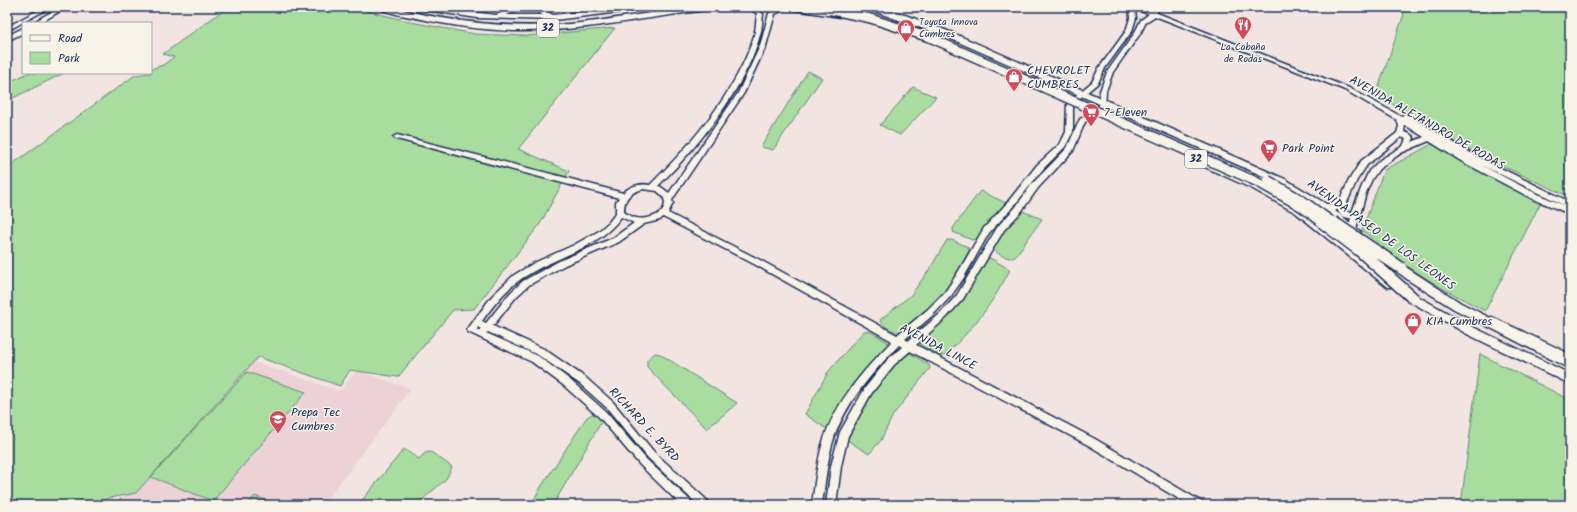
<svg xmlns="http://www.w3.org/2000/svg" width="1577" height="512" font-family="Kalam,sans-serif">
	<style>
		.built { fill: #ecd2d6 }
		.green { fill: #a8dd9f; stroke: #62867e }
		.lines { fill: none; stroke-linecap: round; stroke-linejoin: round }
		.minor-casing { stroke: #1b2f5e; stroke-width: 3 }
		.major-casing { stroke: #1b2f5e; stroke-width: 3 }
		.minor { fill: #f7f3e8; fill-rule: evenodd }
		.major { fill: #f7f3e8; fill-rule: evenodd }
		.major-bridge-far1-casing { stroke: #1b2f5e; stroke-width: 11; stroke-linecap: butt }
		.major-bridge-casing { stroke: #1b2f5e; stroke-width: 14; stroke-linecap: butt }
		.major-bridge-far1 { stroke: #f7f3e8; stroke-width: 8 }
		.major-bridge { stroke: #f7f3e8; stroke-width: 11 }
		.labels { text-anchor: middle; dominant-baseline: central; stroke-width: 3; stroke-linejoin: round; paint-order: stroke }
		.far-poi-label { font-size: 10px; fill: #1b2f5e; stroke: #f7f3e8; text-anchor: start }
		.shield { fill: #f7f3e8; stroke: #5d6a87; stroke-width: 1 }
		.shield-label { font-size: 11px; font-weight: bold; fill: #1b2f5e }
		.poi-label { font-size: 12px; fill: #1b2f5e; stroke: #f7f3e8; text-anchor: start }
		.street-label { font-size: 12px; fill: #1b2f5e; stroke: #f7f3e8 }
	</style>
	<rect width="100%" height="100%" fill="#f2e4e0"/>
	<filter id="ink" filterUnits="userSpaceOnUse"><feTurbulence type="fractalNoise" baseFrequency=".025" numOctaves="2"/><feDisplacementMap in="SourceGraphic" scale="8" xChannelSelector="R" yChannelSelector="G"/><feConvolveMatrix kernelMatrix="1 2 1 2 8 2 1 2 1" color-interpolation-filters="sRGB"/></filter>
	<g filter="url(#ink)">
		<path class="built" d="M249,360l91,31 17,-21 54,19 -88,116h-210z"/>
		<path class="green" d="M228,7h123l65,16 59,11 51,2 89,-8 -97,121 51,22 -29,53 -66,85 -21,1 -55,67 -48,-7 -10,16 -82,-29 -122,136 -31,6 -5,6h-93v-337l128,-93 16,-2v-4l12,-4 11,-8 -11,-3z
			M432,7h68l-44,5z
			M1396,7h174v190l-94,-43 -100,-60 28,-80z
			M808,71l14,7 -49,72 -12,-3z
			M28,73h36l-57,28v-18z
			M913,87l23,10 -36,38 -20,-10z
			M1432,144l108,60 -55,107 -45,-24 -41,-26 -37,-31 22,-60z
			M980,191l26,12 -20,22 -9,14 -5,1 -19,-8v-4z
			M1020,210l22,9 -27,38c-7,3 -19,-3 -23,-10l6,-11z
			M947,240h5l16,7 1,4 -13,24 -17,23 -36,35c-8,0 -20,-6 -23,-13l31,-25 18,-25z
			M990,258l19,11v3c-19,35 -36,57 -65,84l-5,-1 -19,-10v-4c28,-27 48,-46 67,-82z
			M864,331h5l19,11v3l-37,42 -23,43 -23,-16 23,-42z
			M655,353l5,1 77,49 -30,26 -60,-62v-7z
			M910,353l19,12 1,3 -37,47 -12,25 -12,14 -22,-14c11,-20 40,-80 63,-87z
			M1480,354l90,46v105h-109z
			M247,372l59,20 -93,109 -62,-24z
			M592,414h5l6,5 -50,86h-22l10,-18 46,-70z
			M404,449l15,10 6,-6 6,-1 21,15 -6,12 -30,26 -57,-1z
			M255,496l24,9h-32z"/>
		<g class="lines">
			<defs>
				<path id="minor" d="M44,7h7l-44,24v-4z
					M60,7h7l-27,16h-8z
					M749,7h7l7,7c-1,7 -1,15 -3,21 -14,53 -64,114 -102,151l3,1 8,6 69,-100 22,-47 9,-33 13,-6h8l-15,7 -9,32 -22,47 -72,107 1,3 -5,10 92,47 137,75 30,-25 18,-18 12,-18 27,-46 23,-25 30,-38 23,-21 6,-12 1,-29 25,-21 7,-14 27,-37 4,-13 -1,-11h12l10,4 1,-4h6l-1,6 192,75 53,29 1,-3h4l67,41 96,47v6l-2,-1 2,1v6l-39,-16 -70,-37 -32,-20 -28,12 -22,16 -7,10 -6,14 -10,36 -1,2h-6l-1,-2 3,-11c-6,0 -12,-2 -13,-8h-13l-4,-3 4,-3h13l11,-24 12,-19 36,-28 2,-7 -2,-6 -52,-30 -190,-74 -9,6 -6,12 -27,38 -7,19 -1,16 -12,11 -8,4 -12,29 -35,37 -17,24 -17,18 -41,69 -17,19 -30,27 179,94 107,63 1,3h-14l-101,-60 -178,-94 -16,14 -23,29 -23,42 -7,30 -5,39h-10l5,-39 9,-34 25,-44 23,-29 14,-12 -3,-2c-27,28 -54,58 -66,96 -6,21 -8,43 -11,64h-10c3,-21 5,-43 11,-63 12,-40 41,-72 69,-101l-138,-77 -91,-47 -3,3 -16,4 -25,18 -54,23 -36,20 -13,12 -23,29 51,23 42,29 27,24 41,50 55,50 1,3h-12l-50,-47 -41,-50 -27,-24 -42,-29 -50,-23 -2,1 52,23 31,23 37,33 40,47 46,43 1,3h-12l-41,-40 -40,-47 -37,-33 -31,-23 -64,-30 -1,-2 25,-34 22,-21 20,-12 40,-18 25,-14 10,-9 7,-9v-11l3,-4 -222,-59 -4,-2 4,-2 170,43 56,15c6,-7 18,-10 27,-8 41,-40 87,-94 104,-149 2,-7 2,-15 3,-22zM1135,9l14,5 -8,6 -7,14 -27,38 -7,19v13l-11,10 -9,5 -13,29 -35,36 -17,24 -17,18 -41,69 -17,19 -32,27 -3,-2 28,-24 18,-19 12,-17 26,-46 24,-26 30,-38 22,-22 8,-15v-28l25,-21 7,-15 27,-37 4,-13zM1405,125l19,12 -12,5 2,-4c-3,-4 -6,-5 -10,-6zM1401,137l5,2 -3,7 -23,14 -11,11 -7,15 -10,26h-4l-2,-1 -1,-4 12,-27 10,-15zM1481,165l85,41 -29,-12zM643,189l14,2 6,5c1,3 2,5 2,7 -1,13 -19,17 -29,15 -4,-1 -9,-4 -12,-6 0,-15 6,-19 19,-23zM621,217l13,6 -21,15 -54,23 -36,20 -13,12 -24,30 -4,-2c13,-18 27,-36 47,-47 31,-19 70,-26 92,-57zM478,327l3,2v2l-4,-2z
					M23,28v5l-16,8v-5z
					M1492,317l78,37v8l-81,-40 -1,-2 1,-2z"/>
				<path id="major" d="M378,7h13c63,16 124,23 189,16 46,-5 92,-16 139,-16l-4,2c-63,7 -127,22 -191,22 -36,0 -72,-5 -108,-13 -9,-2 -31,-5 -38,-11z
					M416,7h16l64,8 20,-8h11l-21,8h37l-5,-3 -1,-5h8l1,4 7,4 76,-8h20l-4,2 -91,11 -77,-2 -57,-9z
					M785,7h18l37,6 4,2 -4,2 -51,-8z
					M862,7c31,0 63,16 91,26l332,146 43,26 33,27 -2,3h-6l-31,-26 -43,-26 -332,-146z
					M1201,159l58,26 43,24 93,72 1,3 -1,3h-8l-91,-74 -43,-24 -55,-25 -2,-2z
					M1395,260l66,43 109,56v10l-116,-60 -43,-27 -20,-15 -1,-3 1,-3z
					M1408,291l67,37 95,46v10l-103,-50 -63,-36 -1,-3 1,-3z"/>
			</defs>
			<use href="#minor" class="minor-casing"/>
			<use href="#major" class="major-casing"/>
			<use href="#minor" class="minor"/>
			<use href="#major" class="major"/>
			<defs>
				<path id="major-bridge-far1" d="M830,10l39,8 62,20 326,144 43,24 23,17
					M1268,180l34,20 32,23"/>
				<path id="major-bridge" d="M1322,222l37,28 55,49
					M1333,222l68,46"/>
			</defs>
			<use href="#major-bridge-far1" class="major-bridge-far1-casing"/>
			<use href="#major-bridge" class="major-bridge-casing"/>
			<use href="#major-bridge-far1" class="major-bridge-far1"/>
			<use href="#major-bridge" class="major-bridge"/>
		</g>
	</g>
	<defs>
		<symbol id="restaurant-pin" viewBox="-11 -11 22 30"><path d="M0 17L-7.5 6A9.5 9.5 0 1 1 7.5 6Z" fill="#d1495b" stroke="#f7f3e8"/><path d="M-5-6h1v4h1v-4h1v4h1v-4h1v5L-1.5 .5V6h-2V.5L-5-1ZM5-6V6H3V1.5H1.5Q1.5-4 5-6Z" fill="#fff"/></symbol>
		<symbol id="shop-pin" viewBox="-11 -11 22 30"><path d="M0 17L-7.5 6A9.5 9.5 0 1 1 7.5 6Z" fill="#d1495b" stroke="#f7f3e8"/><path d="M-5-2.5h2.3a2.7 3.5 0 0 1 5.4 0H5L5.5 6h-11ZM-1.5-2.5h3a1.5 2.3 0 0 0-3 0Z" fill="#fff"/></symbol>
		<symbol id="supermarket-pin" viewBox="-11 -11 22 30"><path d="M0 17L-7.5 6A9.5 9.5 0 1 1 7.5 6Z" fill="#d1495b" stroke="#f7f3e8"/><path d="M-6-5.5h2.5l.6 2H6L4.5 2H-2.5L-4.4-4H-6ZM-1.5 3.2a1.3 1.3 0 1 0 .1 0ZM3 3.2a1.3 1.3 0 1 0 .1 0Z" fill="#fff"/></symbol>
		<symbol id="school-pin" viewBox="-11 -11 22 30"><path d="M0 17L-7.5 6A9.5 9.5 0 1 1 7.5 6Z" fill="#d1495b" stroke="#f7f3e8"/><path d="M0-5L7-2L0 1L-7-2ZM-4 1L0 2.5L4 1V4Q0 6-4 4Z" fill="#fff"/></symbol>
	</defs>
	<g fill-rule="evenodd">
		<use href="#restaurant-pin" x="1233" y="15" width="20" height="27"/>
		<use href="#shop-pin" x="896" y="18" width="20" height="27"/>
		<use href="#shop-pin" x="1004" y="67" width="20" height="27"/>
		<use href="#supermarket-pin" x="1081" y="102" width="20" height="27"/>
		<use href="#supermarket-pin" x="1259" y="138" width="20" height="27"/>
		<use href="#shop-pin" x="1403" y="311" width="20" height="27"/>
		<use href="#school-pin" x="268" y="409" width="20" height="27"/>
	</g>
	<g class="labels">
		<g class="far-poi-label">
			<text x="919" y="22">Toyota Innova<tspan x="919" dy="12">Cumbres</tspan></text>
			<text x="1243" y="47" text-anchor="middle">La Cabaña<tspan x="1243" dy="12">de Rodas</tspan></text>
		</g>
		<g class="shield">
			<rect x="537" y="19" width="22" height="18" rx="3"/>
			<rect x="1185" y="150" width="22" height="18" rx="3"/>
		</g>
		<g class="shield-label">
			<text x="548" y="28">32</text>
			<text x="1196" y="159">32</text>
		</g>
		<g class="poi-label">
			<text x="1027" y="70">CHEVROLET<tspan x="1027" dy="14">CUMBRES</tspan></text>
			<text x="1104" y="112">7-Eleven</text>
			<text x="1282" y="148">Park Point</text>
			<text x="1426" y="321">KIA Cumbres</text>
			<text x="291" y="412">Prepa Tec<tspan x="291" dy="14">Cumbres</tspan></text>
		</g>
		<g class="street-label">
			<text transform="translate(1427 123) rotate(30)">AVENIDA ALEJANDRO DE RODAS</text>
			<text transform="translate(1381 235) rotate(36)">AVENIDA PASEO DE LOS LEONES</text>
			<text transform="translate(938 347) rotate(28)">AVENIDA LINCE</text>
			<text transform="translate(644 425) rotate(47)">RICHARD E. BYRD</text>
		</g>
	</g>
	<rect width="1577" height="512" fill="none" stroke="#f7f3e8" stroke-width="24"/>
	<rect x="12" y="12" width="1553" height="488" fill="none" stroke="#1b2f5e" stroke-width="1.5" filter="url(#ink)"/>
	<rect x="22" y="22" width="130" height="52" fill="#f7f3e8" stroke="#9fa5b1"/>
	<rect x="30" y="35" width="20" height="6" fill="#f7f3e8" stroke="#9fa5b1"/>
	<text x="58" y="42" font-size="12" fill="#1b2f5e">Road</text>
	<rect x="30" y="52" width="20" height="12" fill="#a8dd9f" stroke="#9fa5b1"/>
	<text x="58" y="62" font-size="12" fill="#1b2f5e">Park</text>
</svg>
